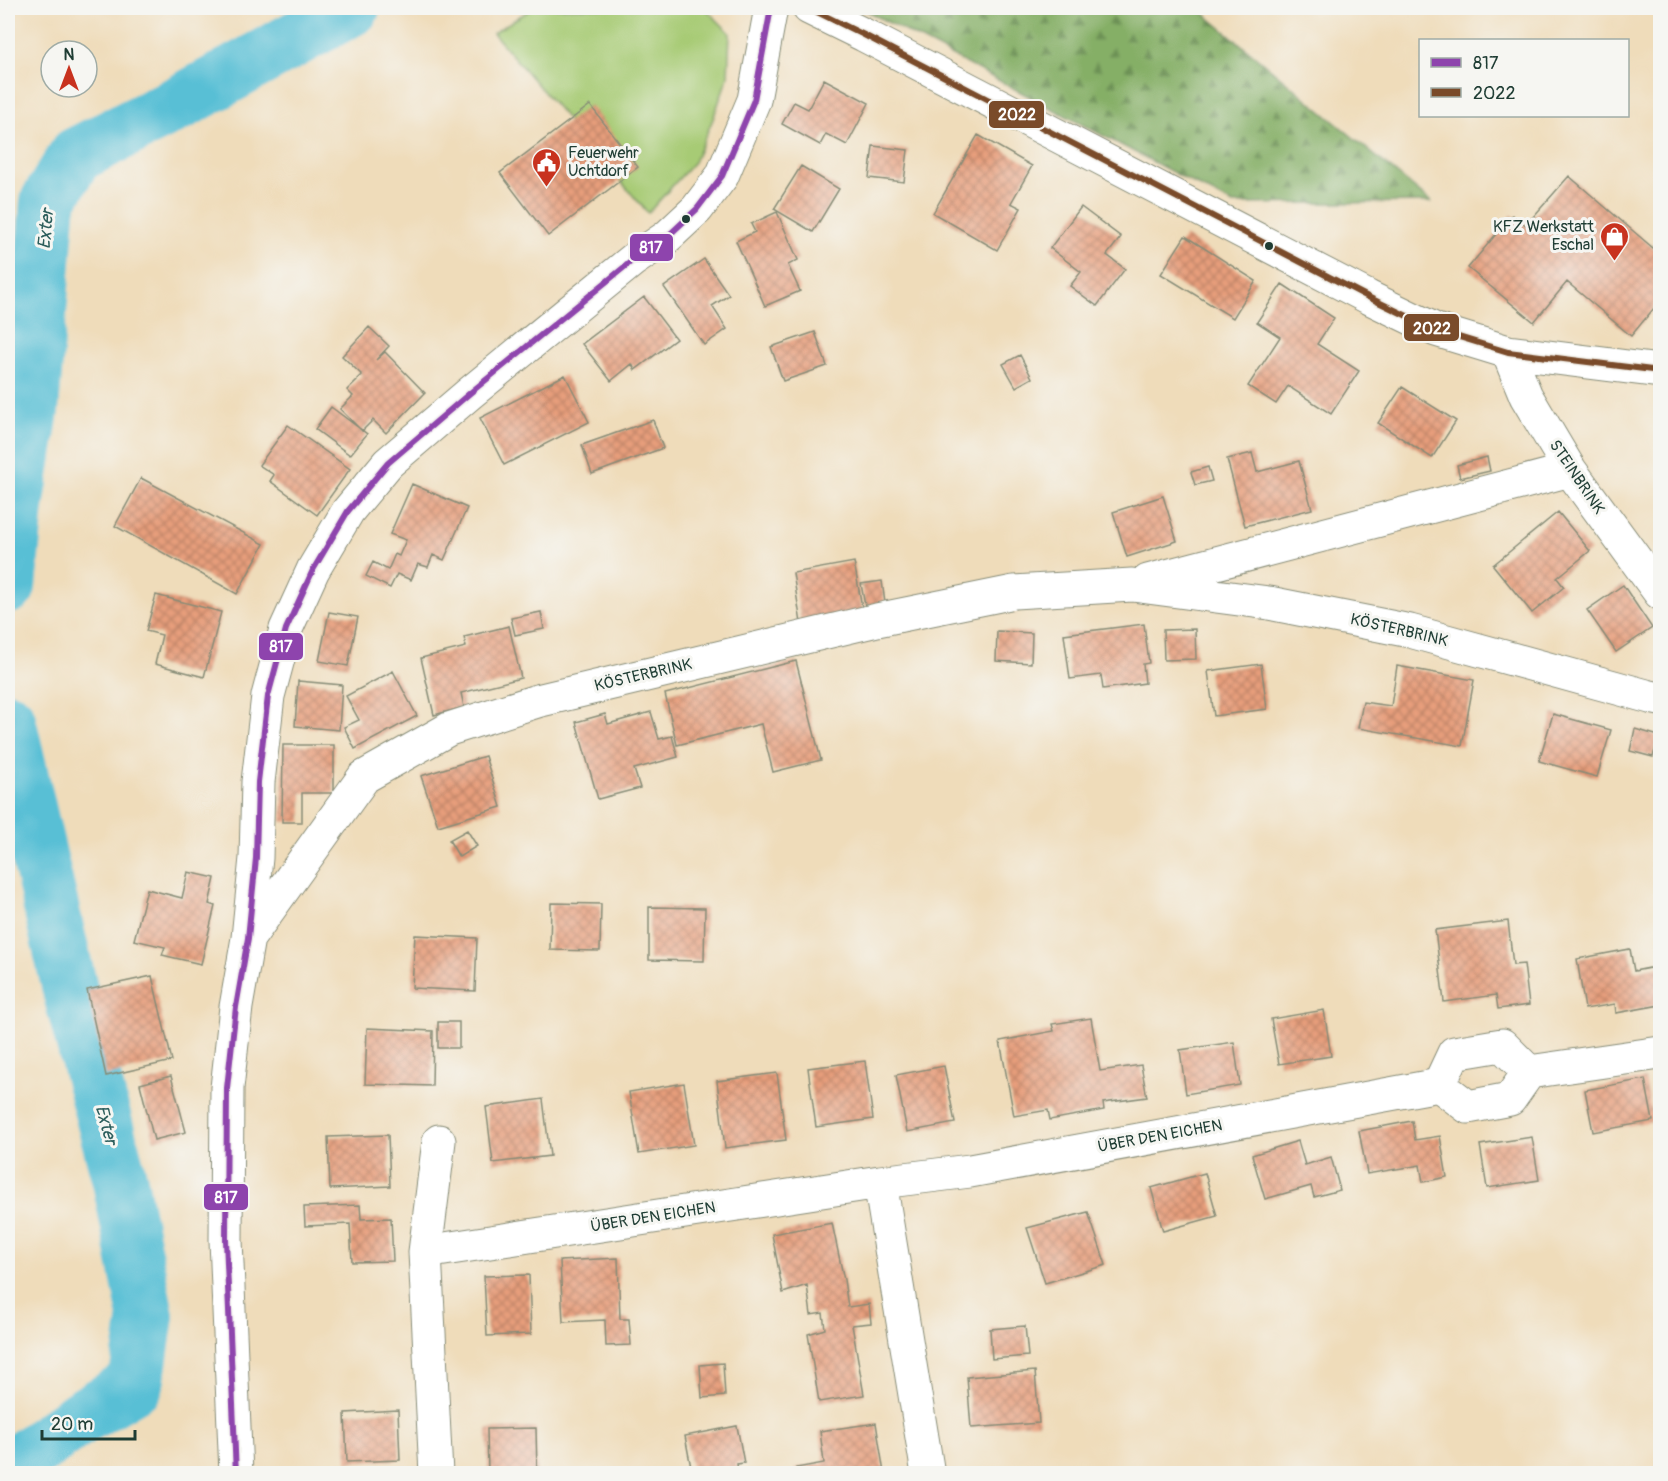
<svg xmlns="http://www.w3.org/2000/svg" width="1668" height="1481" font-family="Pangolin,sans-serif">
	<style>
		.forest { fill: url(#forest-firs); stroke: #52764d; stroke-width: 1.5 }
		.green { fill: #a7cb75; stroke: #638454; stroke-width: 1.5 }
		.lines { fill: none; stroke-linecap: round; stroke-linejoin: round }
		.river { stroke: #58bfd5; stroke-width: 56 }
		.building { fill: url(#building-cross-hatch) }
		.minor-casing { stroke: #878c77; stroke-width: 35 }
		.minor { stroke: #fff; stroke-width: 33 }
		.bus-1-casing { stroke: #f6f6f2; stroke-width: 10 }
		.bus-2-casing { stroke: #f6f6f2; stroke-width: 10 }
		.bus-1 { stroke: #8e44ad; stroke-width: 6 }
		.bus-2 { stroke: #7a4b2a; stroke-width: 6 }
		.bus-dot { fill: #1f3d34; stroke: #f6f6f2; stroke-width: 2 }
		.labels { text-anchor: middle; dominant-baseline: central; stroke-width: 6; stroke-linejoin: round; paint-order: stroke }
		.poi-label { font-size: 16px; fill: #1f3d34; stroke: #f6f6f2; text-anchor: start }
		.street-label { font-size: 16px; fill: #1f3d34; stroke: #f6f6f2 }
		.water-label { font-size: 18px; font-style: italic; fill: #2d5e5c; stroke: #f6f6f2 }
		.line-badge { stroke: #f6f6f2; stroke-width: 2 }
		.badge-label { font-size: 16px; text-anchor: middle; font-weight: bold; fill: #fff }
	</style>
	<defs>
		<pattern id="forest-firs" width="22" height="20" patternUnits="userSpaceOnUse" patternTransform="scale(1.5)"><rect width="22" height="20" fill="#85af66"/><path d="M5 1l3.5 6h-7zM16 11l3.5 6h-7z" fill="#6c9055"/></pattern>
		<pattern id="building-cross-hatch" width="8" height="8" patternUnits="userSpaceOnUse" patternTransform="scale(1.5)"><rect width="8" height="8" fill="#e79e7c"/><path d="M0 0l8 8M0 8l8-8" fill="none" stroke="#bb8266"/></pattern>
	</defs>
	<rect width="100%" height="100%" fill="#f6f6f2"/>
	<filter id="ink" filterUnits="userSpaceOnUse"><feTurbulence type="fractalNoise" baseFrequency=".0167" numOctaves="2"/><feDisplacementMap in="SourceGraphic" scale="12" xChannelSelector="R" yChannelSelector="G"/><feConvolveMatrix kernelMatrix="1 2 1 2 8 2 1 2 1" color-interpolation-filters="sRGB"/></filter>
	<filter id="wash" filterUnits="userSpaceOnUse"><feTurbulence type="fractalNoise" baseFrequency=".008" numOctaves="4" result="noise"/><feDisplacementMap in="SourceGraphic" scale="24" xChannelSelector="R" yChannelSelector="G"/><feGaussianBlur stdDeviation="1.35" result="paint"/><feColorMatrix in="noise" values="0 0 0 0 0 0 0 0 0 0 0 0 0 0 0 0 0 1.4 0 .05"/><feComposite in="paint" operator="in"/></filter>
	<g filter="url(#wash)">
		<rect width="100%" height="100%" fill="#efdcba"/>
		<path class="forest" d="M861,8h336l234,194 -198,2z"/>
		<path class="green" d="M533,8h172l25,25 -2,43 -15,43 -19,43 -46,51 -155,-180z"/>
		<g class="lines">
			<path class="river" d="M8,586l8,-79 15,-97 17,-209 28,-46 105,-53 171,-94
				M8,720l64,278 48,183 26,135 -10,68 -55,33 -73,52"/>
		</g>
		<g id="blocks">
			<path class="building" d="M824,79l45,24 -22,42 -21,-11 -6,11 -38,-21 12,-22 14,7z
				M590,105l48,62 -90,69 -48,-63z
				M978,135l54,31 -21,37 10,5 -24,42 -64,-37z
				M873,146l35,4 -4,32 -35,-4z
				M801,166l38,23 -26,43 -39,-23z
				M1569,176l91,78v47l-29,35 -64,-54 -33,40 -66,-54 44,-53 14,10z
				M1081,207l40,30 -14,18 18,14 -28,37 -27,-20 11,-14 -31,-24z
				M777,212l21,48 -10,5 12,26 -35,15 -29,-65 19,-9 -4,-8z
				M1185,236l71,45 -23,37 -72,-44z
				M704,259l25,36 -17,11 15,23 -23,16 -40,-58z
				M1282,284l52,34 -17,26 42,27 -28,43 -43,-28 -12,18 -28,-18 32,-49 -23,-15z
				M644,297l32,42 -41,31 -3,-6 -21,17 -29,-37z
				M369,327l20,19 -13,14 9,-8 40,41 -39,40 -13,-13 -11,11 -22,-22 13,-13 -6,-6 15,-15 -20,-19z
				M815,332l12,34 -44,15 -12,-34z
				M1020,355l12,23 -16,9 -13,-23z
				M565,375l24,47 -85,43 -24,-47z
				M1402,387l54,34 -24,37 -54,-35z
				M331,407l36,27 -17,21 -35,-26z
				M653,420l10,28 -71,26 -10,-29z
				M288,425l62,44 -33,46 -47,-34 4,-6 -15,-10z
				M1252,453l5,19 42,-11 13,48 -67,17 -18,-67z
				M1487,457l3,14 -30,7 -3,-13z
				M1208,467l4,14 -17,4 -4,-13z
				M141,478l123,66 -27,50 -122,-68z
				M412,484l55,24 -23,52 -11,-5 -5,12 -10,-3 -7,16 -14,-6 -7,14 -24,-12 7,-14 15,8 7,-16 4,2 7,-16 -16,-6z
				M1163,496l14,45 -50,16 -14,-45z
				M1558,512l32,39 -33,27 7,9 -32,26 -39,-48z
				M854,562l9,51 -62,10 -8,-50z
				M882,581l3,22 -20,3 -4,-22z
				M1623,585l29,43 -36,24 -29,-42z
				M156,595l65,17 -17,65 -49,-13 7,-29 -16,-4z
				M329,612l29,5 -10,49 -29,-5z
				M541,612l3,17 -29,6 -4,-17z
				M1144,624l5,39 -6,1 2,19 -42,6 -2,-14 -31,4 -6,-45z
				M509,626l12,52 -60,15 3,14 -30,8 -13,-57 45,-11 -2,-10z
				M1195,629l1,30 -32,1 -1,-30z
				M997,631l35,2 -1,30 -35,-2z
				M796,661l25,99 -48,12 -12,-48 -84,21 -12,-51z
				M1261,664l6,45 -53,7 -6,-45z
				M1397,666l77,14 -12,66 -104,-18 5,-26 28,4z
				M393,671l24,45 -62,33 -11,-22 15,-7 -13,-24z
				M298,681l44,4 -3,45 -44,-4z
				M651,712l8,27 13,-3 6,21 -44,12 6,19 -42,11 -22,-77 29,-8 3,10z
				M1553,714l58,16 -14,47 -58,-16z
				M1635,729l24,7 -6,21 -23,-6z
				M283,745h51v48h-32v29h-20z
				M485,756l16,51 -63,19 -17,-50z
				M467,830l10,16 -18,11 -10,-17z
				M188,872l27,6 -6,26 6,2 -14,58 -39,-9 3,-8 -31,-7 13,-51 35,9z
				M551,903l50,1 -1,47 -50,-1z
				M649,907l56,1 -1,53 -55,-1z
				M1508,921l5,44 11,-1 5,41 -31,4 -2,-14 -52,7 -9,-72z
				M415,935l62,3 -2,53 -63,-3z
				M1630,949l4,22 26,-5v39l-44,8 -1,-9 -30,5 -8,-50z
				M152,976l20,85 -66,15 -19,-86z
				M1324,1010l7,46 -52,8 -8,-45z
				M1091,1018l9,53 41,-6 6,32 -44,6 1,7 -54,10 -2,-10 -34,6 -14,-75 54,-10 -2,-7z
				M438,1022h21v26h-21z
				M367,1028l66,3 -1,55 -67,-2z
				M1234,1042l6,43 -54,9 -6,-44z
				M865,1061l8,58 -57,8 -8,-59z
				M944,1066l11,57 -48,9 -11,-57z
				M777,1073l9,67 -61,8 -8,-67z
				M171,1076l15,56 -32,8 -14,-56z
				M1645,1079l8,42 -60,11 -8,-42z
				M684,1083l10,62 -55,9 -10,-62z
				M543,1099l7,57 -57,7 -7,-56z
				M1412,1121l3,19 25,-4 7,41 -24,5 -3,-17 -53,9 -8,-43z
				M388,1135l2,51 -60,3 -2,-52z
				M1532,1137l7,43 -52,8 -7,-43z
				M1298,1141l7,24 26,-8 9,33 -26,7 -3,-11 -46,13 -13,-44z
				M1205,1173l12,43 -54,15 -12,-43z
				M360,1205l1,14 30,-1 2,43 -41,1 -2,-38 -45,2 -1,-19z
				M1088,1212l18,53 -61,18 -18,-55z
				M832,1223l12,57 4,27 21,-3 2,19 -19,2 12,70 -45,7 -11,-68 17,-5 -2,-16 -12,2 -4,-30 -24,8 -11,-59z
				M618,1258l2,61h9l2,26 -25,1 -1,-26 -42,2 -3,-61z
				M529,1275l2,59 -44,2 -3,-60z
				M1025,1326l3,30 -36,3 -2,-30z
				M723,1363l2,33 -23,2 -2,-33z
				M1035,1371l4,52 -68,5 -4,-51z
				M398,1410l2,50 -53,2 -2,-49z
				M876,1423l8,50h-87l-1,-5 28,-5 -4,-32z
				M737,1426l7,37 -7,1 1,9h-46l-7,-37z
				M536,1428l1,45h-49l-1,-44z"/>
		</g>
	</g>
	<g filter="url(#ink)">
		<use href="#blocks" fill-opacity="0" stroke="#878c77" stroke-width="1.5"/>
		<g class="lines">
			<defs>
				<path id="minor" d="M809,8l55,27 504,262 68,33 72,22 152,19
					M1508,352l18,44 44,74 90,123
					M1148,581l422,-111
					M249,937l115,-160 85,-48 88,-28 340,-81 137,-28 118,-7 137,18 141,28 240,66 10,2
					M1529,1072l131,-19
					M880,1182l48,292
					M425,1252l455,-70 90,-11 469,-86 29,22 42,-8 19,-27 -27,-27 -48,8 -15,32
					M236,1474l-10,-234 1,-152 9,-81 12,-69 8,-80 2,-76 10,-86 18,-67 27,-59 35,-59 40,-48 82,-70 163,-133 34,-23 30,-28 25,-33 32,-76 17,-92
					M436,1474l-11,-222 14,-111"/>
			</defs>
			<use href="#minor" class="minor-casing"/>
			<use href="#minor" class="minor"/>
			<defs>
				<path id="bus-1" d="M236,1474l-10,-234 1,-152 9,-81 12,-69 8,-80 2,-76 10,-86 18,-67 27,-59 35,-59 40,-48 82,-70 163,-133 34,-23 30,-28 25,-33 32,-76 17,-92"/>
				<path id="bus-2" d="M809,8l55,27 504,262 68,33 72,22 152,19"/>
			</defs>
			<use href="#bus-1" class="bus-1-casing"/>
			<use href="#bus-2" class="bus-2-casing"/>
			<use href="#bus-1" class="bus-1"/>
			<use href="#bus-2" class="bus-2"/>
		</g>
	</g>
	<defs>
		<symbol id="civic-pin" viewBox="-11 -11 22 30"><path d="M0 17L-7.5 6A9.5 9.5 0 1 1 7.5 6Z" fill="#c8321e" stroke="#f6f6f2"/><path d="M-.6-6.5H3V-4.5H.6V-3L4-1V1h2V6H-6V1h2V-1L-.6-3ZM-1.2 2.5V6h2.4V2.5Z" fill="#fff"/></symbol>
		<symbol id="shop-pin" viewBox="-11 -11 22 30"><path d="M0 17L-7.5 6A9.5 9.5 0 1 1 7.5 6Z" fill="#c8321e" stroke="#f6f6f2"/><path d="M-5-2.5h2.3a2.7 3.5 0 0 1 5.4 0H5L5.5 6h-11ZM-1.5-2.5h3a1.5 2.3 0 0 0-3 0Z" fill="#fff"/></symbol>
	</defs>
	<g fill-rule="evenodd">
		<use href="#civic-pin" x="530" y="146" width="33" height="45"/>
		<use href="#shop-pin" x="1598" y="220" width="33" height="45"/>
	</g>
	<g class="bus-dot">
		<circle cx="686" cy="219" r="5"/>
		<circle cx="1269" cy="246" r="5"/>
	</g>
	<g class="labels">
		<g class="poi-label">
			<text x="568" y="153">Feuerwehr<tspan x="568" dy="18">Uchtdorf</tspan></text>
			<text x="1594" y="227" text-anchor="end">KFZ Werkstatt<tspan x="1594" dy="18">Eschal</tspan></text>
		</g>
		<g class="street-label">
			<text transform="translate(1577 477) rotate(56)">STEINBRINK</text>
			<text transform="translate(1399 630) rotate(13)">KÖSTERBRINK</text>
			<text transform="translate(643 675) rotate(-13)">KÖSTERBRINK</text>
			<text transform="translate(1160 1136) rotate(-10)">ÜBER DEN EICHEN</text>
			<text transform="translate(653 1217) rotate(-9)">ÜBER DEN EICHEN</text>
		</g>
		<g class="water-label">
			<text transform="translate(46 229) rotate(-85)">Exter</text>
			<text transform="translate(106 1125) rotate(75)">Exter</text>
		</g>
	</g>
	<g class="line-badge">
		<rect x="988" y="100" width="57" height="29" rx="6" fill="#7a4b2a"/>
		<rect x="629" y="233" width="45" height="29" rx="6" fill="#8e44ad"/>
		<rect x="1403" y="313" width="57" height="29" rx="6" fill="#7a4b2a"/>
		<rect x="258" y="632" width="46" height="29" rx="6" fill="#8e44ad"/>
		<rect x="203" y="1183" width="46" height="28" rx="6" fill="#8e44ad"/>
	</g>
	<g class="badge-label">
		<text x="1017" y="120">2022</text>
		<text x="651" y="253">817</text>
		<text x="1432" y="334">2022</text>
		<text x="281" y="652">817</text>
		<text x="226" y="1203">817</text>
	</g>
	<rect width="1668" height="1481" fill="none" stroke="#f6f6f2" stroke-width="30"/>
	<rect x="1419" y="39" width="210" height="78" fill="#f6f6f2" stroke="#a0aca6" stroke-width="1.5"/>
	<rect x="1431" y="58" width="30" height="9" fill="#8e44ad" stroke="#a0aca6" stroke-width="1.5"/>
	<text x="1473" y="69" font-size="18" fill="#1f3d34">817</text>
	<rect x="1431" y="88" width="30" height="9" fill="#7a4b2a" stroke="#a0aca6" stroke-width="1.5"/>
	<text x="1473" y="99" font-size="18" fill="#1f3d34">2022</text>
	<g transform="translate(69 69)"><circle r="28" fill="#f6f6f2" stroke="#a0aca6" stroke-width="1.5"/>
	<path d="M0-4.5L10 22L0 15L-10 22Z" fill="#c8321e"/>
	<text y="-9" font-size="16" font-weight="bold" text-anchor="middle" fill="#1f3d34">N</text>
	</g>
	<path d="M42 1430v9h93v-9" fill="none" stroke="#1f3d34" stroke-width="3"/>
	<text x="51" y="1430" font-size="18" fill="#1f3d34" stroke="#f6f6f2" stroke-width="4.5" paint-order="stroke">20 m</text>
</svg>
